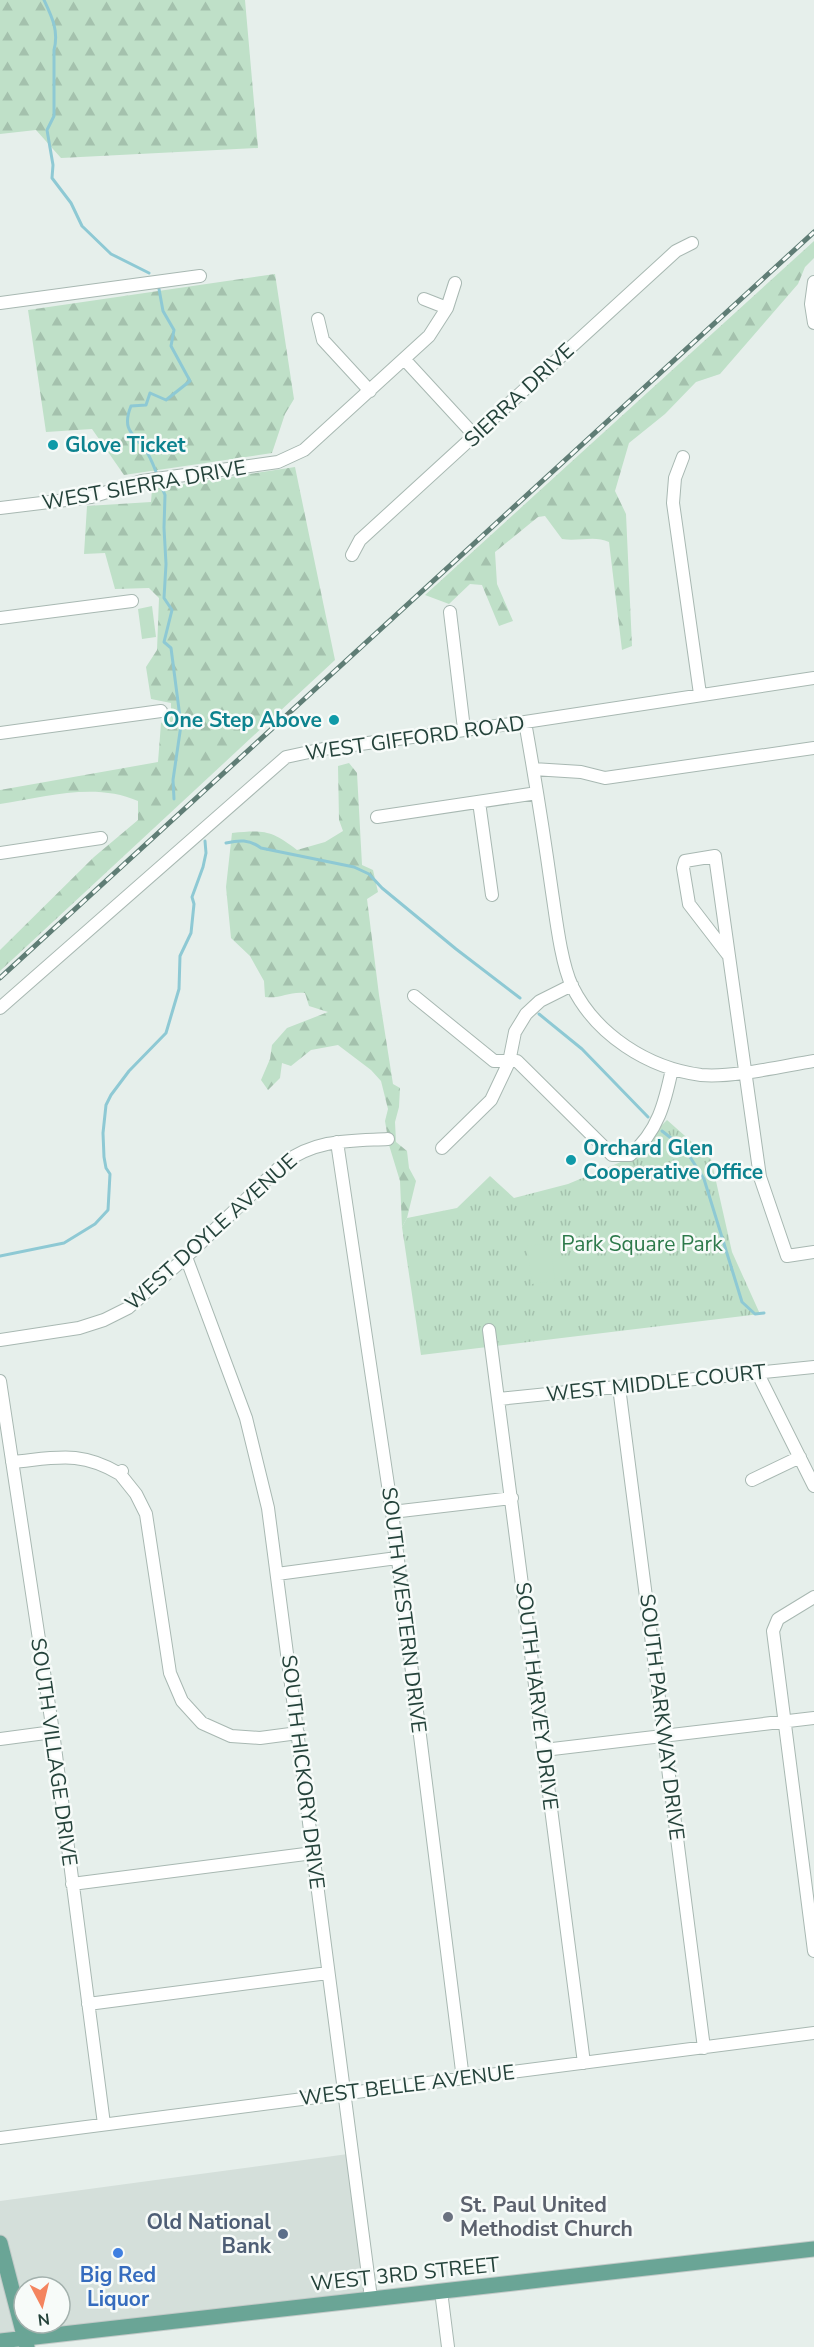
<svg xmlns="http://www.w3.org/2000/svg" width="814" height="2347" font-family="'Nunito Sans',sans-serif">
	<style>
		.built { fill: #d4dfda; fill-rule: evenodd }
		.grass { fill: url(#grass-tufts) }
		.forest { fill: url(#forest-firs) }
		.pitch { fill: #bfe0c8 }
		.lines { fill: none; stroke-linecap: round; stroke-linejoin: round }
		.stream { stroke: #8ec9d4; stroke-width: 3 }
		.minor-casing { stroke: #a8b8b2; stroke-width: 14 }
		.major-casing { stroke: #c2cac8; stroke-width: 17 }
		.minor { stroke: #fff; stroke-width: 12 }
		.major { stroke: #6aa596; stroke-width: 15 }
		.rail-casing { stroke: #5f7d75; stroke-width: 5 }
		.rail { stroke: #f7fbf9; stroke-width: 3; stroke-dasharray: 9; stroke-linecap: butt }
		.culture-dot { fill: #0f9aa8; stroke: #f7fbf9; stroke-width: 2 }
		.worship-dot { fill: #6b7280; stroke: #f7fbf9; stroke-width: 2 }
		.service-dot { fill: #5c6f8a; stroke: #f7fbf9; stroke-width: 2 }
		.shop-dot { fill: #3f7fe0; stroke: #f7fbf9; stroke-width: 2 }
		.labels { text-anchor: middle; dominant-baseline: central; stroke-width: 5; stroke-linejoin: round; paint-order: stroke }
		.street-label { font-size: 21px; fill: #24423a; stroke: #f7fbf9 }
		.culture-label { font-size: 21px; font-weight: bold; fill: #0d838f; stroke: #f7fbf9; text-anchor: start }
		.park-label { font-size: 21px; fill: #2d7a4b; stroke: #f7fbf9 }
		.worship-label { font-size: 21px; font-weight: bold; fill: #5b616d; stroke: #f7fbf9; text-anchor: start }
		.service-label { font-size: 21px; font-weight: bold; fill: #4e5e75; stroke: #f7fbf9; text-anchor: end }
		.shop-label { font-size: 21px; font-weight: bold; fill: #366cbe; stroke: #f7fbf9 }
	</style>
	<defs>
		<pattern id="grass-tufts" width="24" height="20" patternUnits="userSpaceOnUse" patternTransform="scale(1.5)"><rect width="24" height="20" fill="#bfe0c8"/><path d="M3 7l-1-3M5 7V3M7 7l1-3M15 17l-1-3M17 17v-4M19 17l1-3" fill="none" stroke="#a4c1ad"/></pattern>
		<pattern id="forest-firs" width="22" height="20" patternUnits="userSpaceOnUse" patternTransform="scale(1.5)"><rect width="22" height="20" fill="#bfe0c8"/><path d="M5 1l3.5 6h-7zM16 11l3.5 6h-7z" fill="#a4c1ad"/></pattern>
	</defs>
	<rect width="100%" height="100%" fill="#e6efeb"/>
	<path class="built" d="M348,2154l22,139 -344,46 1,8h-27v-146zM24,2287h36v36h-36z"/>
	<path class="grass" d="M667,1120l44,39 21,93 28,62 -339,41 -19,-128 5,-9 50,-10 33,-32 24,22 54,-14 60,-25z"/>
	<path class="forest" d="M0,0h245l13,148 -197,10 -25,-28 -36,4z
		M814,241v17l-9,9 -7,17 -78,90 -24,8 -31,32 -36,29 -14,48 11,23 6,132 -10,4 -13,-108c-15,-7 -31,0 -47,-3l-17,-23 -7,1 -43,35 2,32 16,37 -14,5 -17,-41 -12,-1 -21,20 -24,-9z
		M275,274l19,125 -9,15 -13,39 -148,22 -32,-46 -46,3 -18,-122z
		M295,467l40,193 -335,311v-21l94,-93 44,-37v-19c-43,-19 -93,-4 -138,3v-14l158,-28 3,-39 10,-6v-14l-20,-4 -5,-32 11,-17 2,-52 -10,-10 -34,1 -10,-36 -21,1 3,-48 64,-4 1,-13z
		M349,763l8,10 5,92 11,5 5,22 -11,7 12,96 14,89 7,4 -1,19 -4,15 1,20 11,9 2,17 7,13 -9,37 -5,9 -2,-46 -11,-36 -4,-24 3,-12 -7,-28 -10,-11 -33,-25 -27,5 -20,16 -9,-3 -2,15 -12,12 -7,-10 9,-21 2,-14 15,-17 41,-16 -19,-6 -4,-13c-15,-2 -25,6 -40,4l-1,-16 -14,-25 -19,-18 -5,-51 6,-54c32,-3 39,-3 65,17l28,-8 18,-11 -4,-11 -1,-54z"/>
	<path class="pitch" d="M152,606l4,31 -14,2 -4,-30z
		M550,1243l5,38 -23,3 -5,-38z"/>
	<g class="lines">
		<path class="stream" d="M44,0c8,17 15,31 10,50v66l-7,14 6,35 -1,13 19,25 11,23 29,28 38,19
			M158,477c-3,-8 -6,-16 -10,-23 -11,-19 -28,-21 -17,-48l15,-1 4,-12 16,7 24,-19 -19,-35 3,-16 -11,-19 -4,-22
			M160,483l5,12 -1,33 2,36 -2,34 8,12 -8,32 7,6 10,77 -8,55 1,19
			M226,843c13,-3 23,-4 35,5l93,19 15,7 13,14 74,61 64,49
			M539,1014l43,35 66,68
			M662,1131l23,18 19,30 38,123 13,12 9,-1
			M0,1256l64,-13 31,-19 13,-14 2,-36 -4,-6 -2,-11 -1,-24 3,-28 5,-10 18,-24 37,-38 13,-44 1,-33 11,-23 3,-29 -2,-7 11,-30 3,-14 -1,-12"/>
		<defs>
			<path id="minor" d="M814,282l-3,22 3,19
				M424,299l23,9
				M0,303l200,-27
				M318,319l5,21 47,51
				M405,360l70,76
				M683,457l-8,21 -2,25 27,191
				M0,508l91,-11 51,-16 136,-19 26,-12 125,-114 18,-28 8,-25
				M352,555l8,-15 316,-289 16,-8
				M450,612l14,117
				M0,618l132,-17
				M525,722c10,56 19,113 27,170 4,26 9,71 20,94 24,49 76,82 129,89 31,3 82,-9 113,-14
				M0,733l161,-22
				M533,769l48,3 24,6 209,-30
				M479,802l13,93
				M377,817l160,-24
				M0,853l101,-15
				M729,956l-14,-100 -30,5 -2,7 6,36 40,52 31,221 27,79 27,-4
				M414,996l80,65h23l95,94h18c28,-23 35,-53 42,-86
				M0,1008l286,-251 37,-8 202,-27 289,-44
				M337,1142l55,370 71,567
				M442,1148l49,-48 18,-38 6,-30 11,-18 14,-13 32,-16
				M186,1257l60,161 22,90 103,790
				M489,1330l95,733
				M0,1340l79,-12 25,-8 24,-12 58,-51 98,-94c33,-24 65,-22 104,-24
				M757,1372l57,114
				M0,1381l53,351 51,392
				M619,1387l85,661
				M499,1399l315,-32
				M12,1462c44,-4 68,-12 108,12l2,-3
				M120,1474l16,20 10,20 24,159 12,28 20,22 29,13 29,2 38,-5
				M752,1480l48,-23
				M392,1512l120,-14
				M277,1574l120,-16
				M814,1597l-36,22 -5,12 41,320
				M0,1739l53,-7
				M544,1750l270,-32
				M72,1884l241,-31
				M88,2004l240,-31
				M0,2138l814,-105
				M441,2291l7,56"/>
			<path id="major" d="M0,2243l27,104
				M0,2341l814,-92"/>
		</defs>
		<use href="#minor" class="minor-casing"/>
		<use href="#major" class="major-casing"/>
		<use href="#minor" class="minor"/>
		<use href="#major" class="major"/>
		<defs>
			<path id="rail" d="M0,978l814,-746"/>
		</defs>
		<use href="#rail" class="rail-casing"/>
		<use href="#rail" class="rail"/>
	</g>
	<g class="culture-dot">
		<circle cx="53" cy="445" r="6"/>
		<circle cx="334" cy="720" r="6"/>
		<circle cx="571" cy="1160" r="6"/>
	</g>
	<circle class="worship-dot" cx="448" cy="2217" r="6"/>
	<circle class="service-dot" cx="283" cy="2234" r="6"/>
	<circle class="shop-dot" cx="118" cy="2253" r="6"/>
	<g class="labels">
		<g class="street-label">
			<text transform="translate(519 395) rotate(-43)">SIERRA DRIVE</text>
			<text transform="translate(144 485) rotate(-10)">WEST SIERRA DRIVE</text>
			<text transform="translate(415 738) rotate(-8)">WEST GIFFORD ROAD</text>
			<text transform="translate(211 1232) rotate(-42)">WEST DOYLE AVENUE</text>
			<text transform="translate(656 1383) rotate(-6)">WEST MIDDLE COURT</text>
			<text transform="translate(404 1610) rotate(83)">SOUTH WESTERN DRIVE</text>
			<text transform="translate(537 1696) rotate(83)">SOUTH HARVEY DRIVE</text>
			<text transform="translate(662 1717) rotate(83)">SOUTH PARKWAY DRIVE</text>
			<text transform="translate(54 1752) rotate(82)">SOUTH VILLAGE DRIVE</text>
			<text transform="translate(303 1772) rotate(83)">SOUTH HICKORY DRIVE</text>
			<text transform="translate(407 2085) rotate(-7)">WEST BELLE AVENUE</text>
			<text transform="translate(405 2274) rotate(-6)">WEST 3RD STREET</text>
		</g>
		<g class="culture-label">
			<text x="65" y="445">Glove Ticket</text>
			<text x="322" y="720" text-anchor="end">One Step Above</text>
			<text x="583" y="1148">Orchard Glen<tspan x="583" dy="24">Cooperative Office</tspan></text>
		</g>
		<g class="park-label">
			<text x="642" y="1244">Park Square Park</text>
		</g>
		<g class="worship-label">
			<text x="460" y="2205">St. Paul United<tspan x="460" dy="24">Methodist Church</tspan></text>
		</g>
		<g class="service-label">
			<text x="271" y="2222">Old National<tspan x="271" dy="24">Bank</tspan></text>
		</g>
		<g class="shop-label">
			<text x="118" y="2275">Big Red<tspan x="118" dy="24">Liquor</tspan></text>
		</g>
	</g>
	<g transform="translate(42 2305) rotate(173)"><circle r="28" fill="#f7fbf9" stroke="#a3b1ad" stroke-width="1.5"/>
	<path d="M0-4.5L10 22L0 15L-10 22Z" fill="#f4845f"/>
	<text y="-9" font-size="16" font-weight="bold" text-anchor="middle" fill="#24423a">N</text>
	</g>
</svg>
